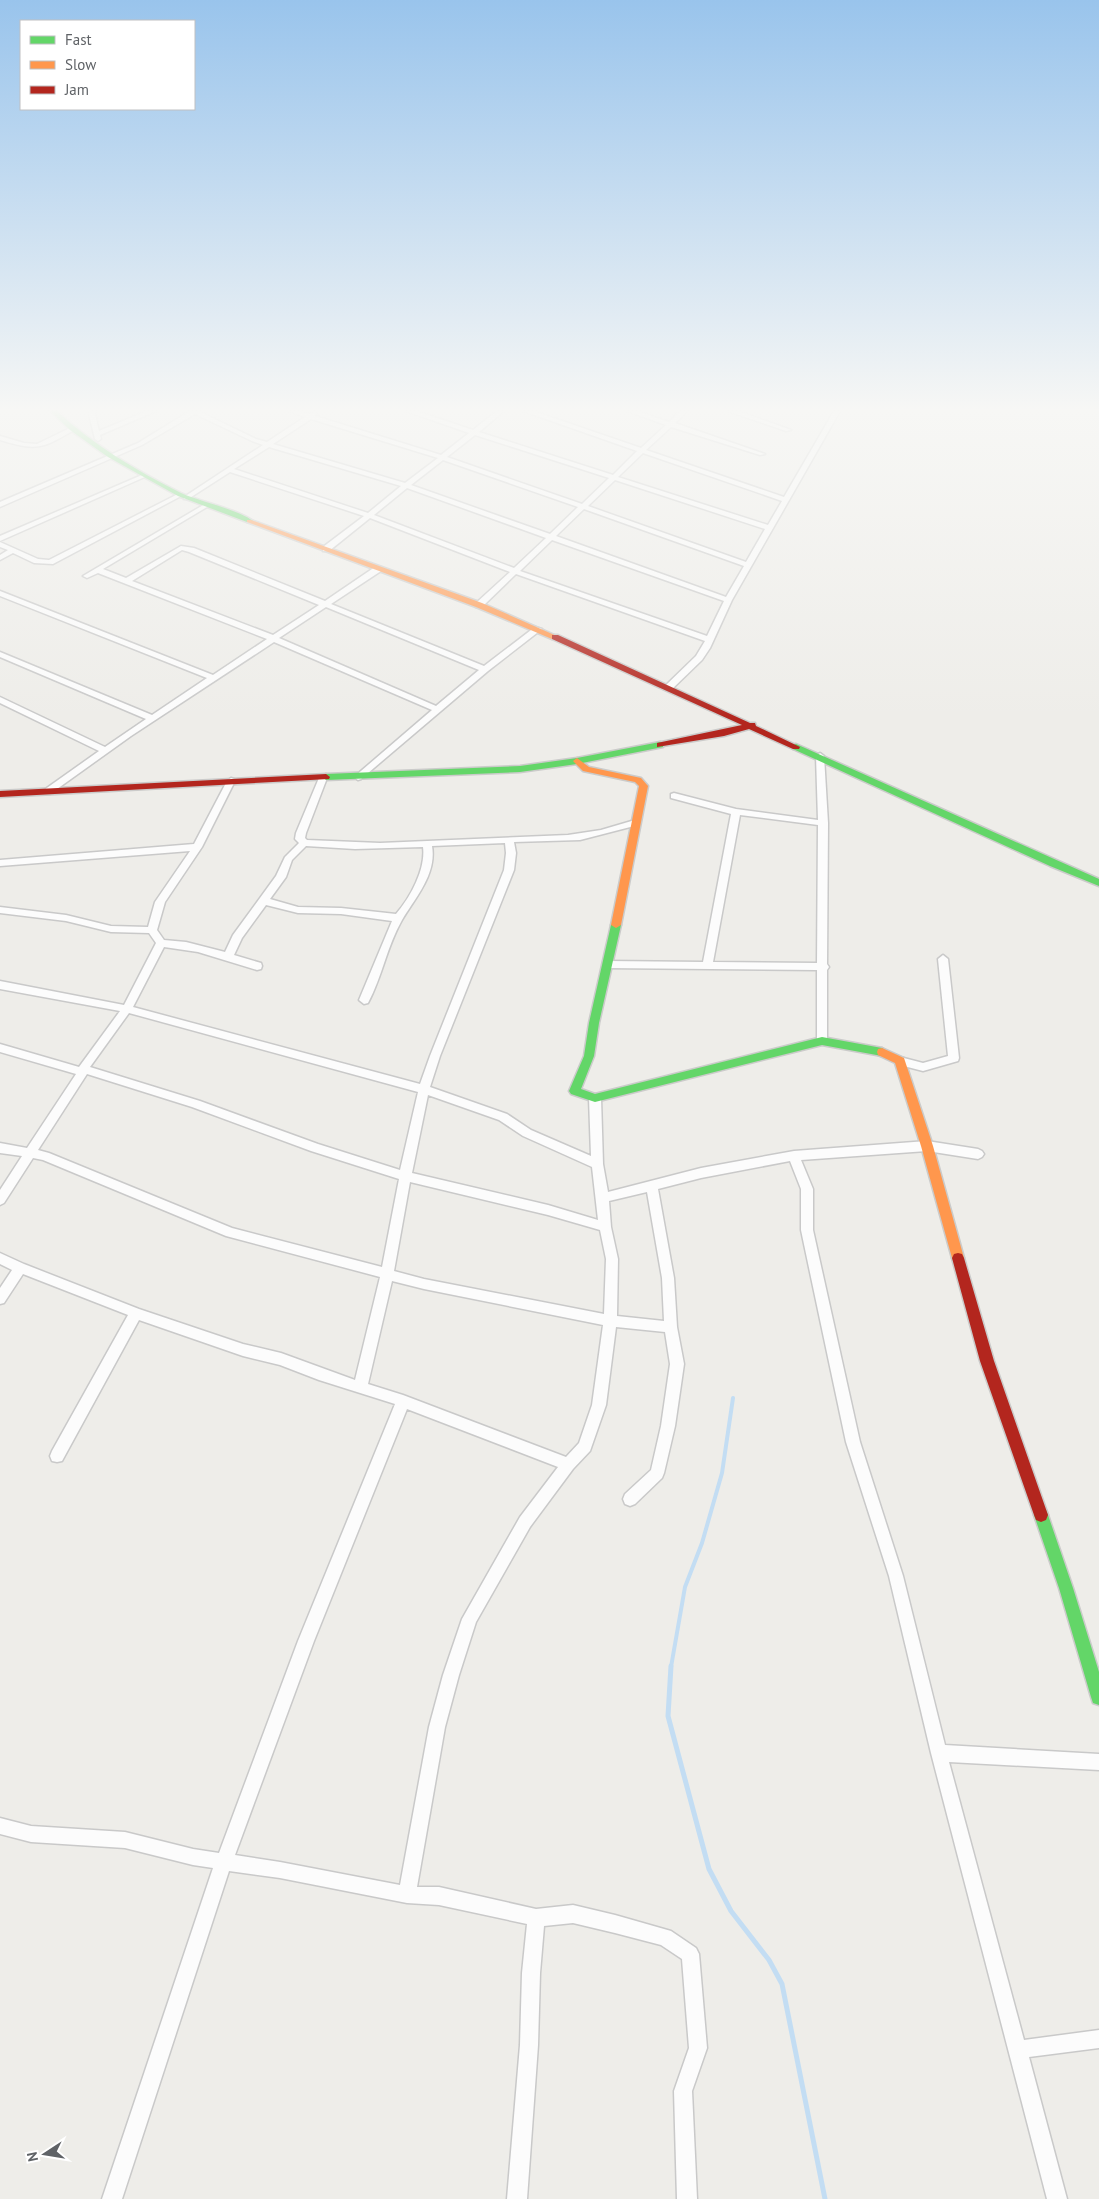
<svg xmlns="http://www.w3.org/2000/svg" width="1099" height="2199" font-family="'PT Sans',sans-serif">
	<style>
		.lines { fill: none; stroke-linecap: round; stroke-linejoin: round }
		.stream-far1 { stroke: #c3ddf3; stroke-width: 4 }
		.stream { stroke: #c3ddf3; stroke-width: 5 }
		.street-casing { stroke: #c9c9c9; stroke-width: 3 }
		.fast-casing { stroke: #cbcbca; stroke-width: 3 }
		.slow-casing { stroke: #cbcbca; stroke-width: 3 }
		.jam-casing { stroke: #cbcbca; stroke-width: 3 }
		.street { fill: #fcfcfc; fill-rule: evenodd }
		.fast { fill: #63d668; fill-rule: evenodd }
		.slow { fill: #ff974d; fill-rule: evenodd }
		.jam { fill: #b3261e; fill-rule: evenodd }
	</style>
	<rect width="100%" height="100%" fill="#eeede9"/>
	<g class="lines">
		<path class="stream-far1" d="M671,1667l14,-80 17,-44 20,-70 11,-75"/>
		<path class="stream" d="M671,1666l-3,50 41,153 22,42 38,49 13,24 43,215"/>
		<defs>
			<path id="street" d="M91,411h6l-2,3 4,17 48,-20h9l-56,24 1,4 -3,2 -3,-2 -6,-25z
				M190,411h8l58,28 11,3 38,-25 -16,-6h10l10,3 5,-2 3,2 -2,2 126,39 28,-22 -63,-22h10l57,19 24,-19h7l-25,21 134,43 24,-24 -114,-40h10l108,37 25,-23 -39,-14h10l32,11 11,-11h7l-12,12 90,31 -5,1 -89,-28 -25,23 138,47 50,-86h6l-108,189 -22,48 -8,12 -31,30h-3l-4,-2 1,-2 31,-30 9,-15 -189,-67 -34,33h-6v-4l34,-31 -140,-54 -41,33h-6v-4l41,-31 -134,-44 -42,27h-4v-2l79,-52 -11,-4 -57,-27 -53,31 -142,62v-5l138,-59zM311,419l127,39 -33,25 -132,-39zM475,435l134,43 -27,26 -135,-47zM269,447l132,39 -33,27 -134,-44zM643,453l139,48 -14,24 -150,-48zM443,460l135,47 -28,27 -139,-49zM615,480l150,49 -19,33 -158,-56zM407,488l139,50 -32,30 -140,-53zM584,509l160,57 -18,31 -170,-61zM552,540l172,61 -17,35 -187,-65z
				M728,411h10l53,19 -5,1z
				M72,427l3,2 -1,1c-32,19 -38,21 -74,10v-4l24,7 13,1z
				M142,475l5,1 -147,65v-5z
				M178,494l5,1 -130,69 -19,-1 -21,-10 -13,7v-5l8,-5 -8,-3v-5l38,17 11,1z
				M205,504l3,2 -1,1 -104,62 23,9 55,-32 13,2 131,53 50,-34h6v4l-50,33 153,62 51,-39 7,2 -54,42 -127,108 -3,1 -4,-3 78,-67 -158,-68 -143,94 -81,58h-6v-4l55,-39 -99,-48v-6l105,50 41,-28 -146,-62v-5l152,63 55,-37 -207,-82v-5l213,84 54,-36 -169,-66 -11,5 -4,-2zM182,550l7,2 130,53 -46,30 -141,-54zM326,607l153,63 -43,36 -157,-68z
				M820,753l4,3 4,67 -1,141 2,3 -2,3v71l-1,3h-8l-1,-3v-71l-213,-2 -1,-3 1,-3 4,-1 95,1 28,-148 -60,-16v-4l3,-1 62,16 82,11 -2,-64zM740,815l78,10 -1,138 -104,-1z
				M323,775l4,3 -21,55 -1,5 2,2 73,3 188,-8 33,-5 34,-10 3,1v4l-58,15 -66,2 2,11 -2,17 -74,186 -10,31 77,27 24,16 60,26 -2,-58 6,-4 4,1 2,3 2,66 5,28 93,-24 93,-17 133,-10 51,8 4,2 2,3 -2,3 -4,2 -51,-8 -126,9 12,29v41l47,212 43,134 42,169 154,9v16l-150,-8 75,278 75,-10v18l-70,9 38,142h-20l-116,-446 -42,-177 -43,-134 -45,-212v-41l-11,-28 -89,17 -43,11 16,89 3,49 7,37 -9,62 -11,47 -2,5 -27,26 -5,2 -5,-2 -2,-5 2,-5 26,-24 10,-44 9,-62 -5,-32 -49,-5 -10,78 -16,46 -17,18 -43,58 -54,95 -17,53 -14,52 -28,160h22l97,22 37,-4 42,10 56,16 25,17 3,6 8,94 -15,43 5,108h-20l-3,-108 15,-43 -7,-89 -21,-14 -46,-12 -42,-10 -29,3 -4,47 -2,72 -11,154h-20l13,-154 2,-72 5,-49 -88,-19 -32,-2 -127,-25 -51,-7 -107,328h-20l111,-331 -20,-3 -68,-17 -94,-6 -31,-8v-16l31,8 94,6 68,17 26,4 79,-212 97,-237 -76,-24 -39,-15 -37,-9 -104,-36 -77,141 -5,1 -5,-1 -2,-5 2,-5 76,-136 -105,-41 -19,29 -4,1v-16l12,-18 -12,-6v-11l24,11 115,45 104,35 38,9 74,27 25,-103 -154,-41 -183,-76 -10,-2 -29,45 -4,2v-15l22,-34 -22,-3v-10l27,5 49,-74 -76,-22v-8l79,23 41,-56 -120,-22v-8l124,24 32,-62 -7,-10 -38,-1 -45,-11 -66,-8v-6l66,8 45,11 37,1 7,-25 35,-51 -190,15v-6l194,-16 33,-63 4,-3 3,1 1,2 -33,66 -37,55 -8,28 7,10 22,2 39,10 8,-17 43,-59 9,-19 14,-14 -4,-4 1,-6 23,-55zM505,843l1,10 -2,17 -74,186 -10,28 -287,-77 31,-60 34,5 59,18 4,-1 1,-3 -1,-3 -27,-8 8,-17 24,-33 32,8 43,1 51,7 -33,79 5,4 4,-1c14,-26 19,-57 34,-83 13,-22 35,-46 30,-74zM306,846l49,3 68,-2c3,22 -13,51 -27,67l-55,-6 -43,-1 -28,-8 16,-22 6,-17zM129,1013l289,79 -18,78 -82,-26 -118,-43 -110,-34zM87,1074l105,33 119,44 88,28 -17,88 -150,-39 -183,-75 -11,-3zM428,1095l71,25 24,16 69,31 6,53 -50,-15 -136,-32zM410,1182l138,33 52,15 6,29 -2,55 -180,-35 -30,-8zM647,1192l15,86 2,43 -47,-5 1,-57 -7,-32 -2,-26zM392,1281l32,8 179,36 -11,80 -13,38 -13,14 -163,-62 -35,-11zM407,1409l151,58 -38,50 -58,102 -19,56 -14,52 -29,158 -120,-23 -45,-7 79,-214z
				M943,955l5,4 11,99 -1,3 -35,10 -27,-7 -1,-3 5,-4 23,6 25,-7 -10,-97z"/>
			<path id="fast" d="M50,411h7c36,34 80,60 124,82 20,9 56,16 72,28l-6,1 -69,-26 -70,-39 -38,-27z
				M660,742l3,1v4l-86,17 -57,8 -194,8 -4,-3 4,-3 194,-8 57,-8z
				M796,744l303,135v7l-49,-20 -257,-117v-4z
				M616,922l5,3 -22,98 -5,33 -13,33 14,5 227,-57 60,11 5,4 -5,4 -60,-11 -227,57 -24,-8 -2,-3 15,-35 5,-33 22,-98z
				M1041,1508l5,2 2,5 25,73 26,84v33l-6,-2 -2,-6 -32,-109 -25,-73 2,-5z"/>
			<path id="slow" d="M247,520h4l231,83 77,34 -7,2 -76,-32 -229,-85z
				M577,758l12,9 52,11 7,8 -27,139 -5,3 -5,-3 28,-139 -4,-4 -52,-11 -10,-10z
				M882,1048l22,10 1,3 28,85 31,112 -2,4 -4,1 -4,-1 -2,-4 -31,-112 -26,-83 -17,-8 -1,-3 1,-3z"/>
			<path id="jam" d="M552,635h6l192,88h5l1,3 44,21 -1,2h-6l-44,-20 -25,7 -67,11v-4l85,-18 -190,-86z
				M326,774l4,3 -1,2 -329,18v-6z
				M958,1253l4,1 2,4 30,103 54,154 -2,5 -5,2 -5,-2 -2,-5 -54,-154 -28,-103 2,-4z"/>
		</defs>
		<use href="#street" class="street-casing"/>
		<use href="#fast" class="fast-casing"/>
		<use href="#slow" class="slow-casing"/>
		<use href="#jam" class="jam-casing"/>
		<use href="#street" class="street"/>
		<use href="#fast" class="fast"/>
		<use href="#slow" class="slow"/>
		<use href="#jam" class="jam"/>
	</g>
	<linearGradient id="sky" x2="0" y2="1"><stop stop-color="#99c4ec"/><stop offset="0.57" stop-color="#f7f7f5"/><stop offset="1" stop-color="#f7f7f5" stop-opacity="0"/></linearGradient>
	<rect width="1099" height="719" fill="url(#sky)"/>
	<rect x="20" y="20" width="175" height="90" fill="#ffffff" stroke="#bfc0c2"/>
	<rect x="30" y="36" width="25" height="8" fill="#63d668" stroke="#bfc0c2"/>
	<text x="65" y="45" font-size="15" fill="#5f6266">Fast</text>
	<rect x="30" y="61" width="25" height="8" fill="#ff974d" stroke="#bfc0c2"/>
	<text x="65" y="70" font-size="15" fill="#5f6266">Slow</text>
	<rect x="30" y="86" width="25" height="8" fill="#b3261e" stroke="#bfc0c2"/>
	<text x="65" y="95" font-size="15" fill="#5f6266">Jam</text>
	<g transform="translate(45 2154) rotate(258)" stroke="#ffffff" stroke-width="4" paint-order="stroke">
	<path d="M0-4L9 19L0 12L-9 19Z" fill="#5f6266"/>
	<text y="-8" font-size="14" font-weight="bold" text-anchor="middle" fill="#5f6266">N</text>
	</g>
</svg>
